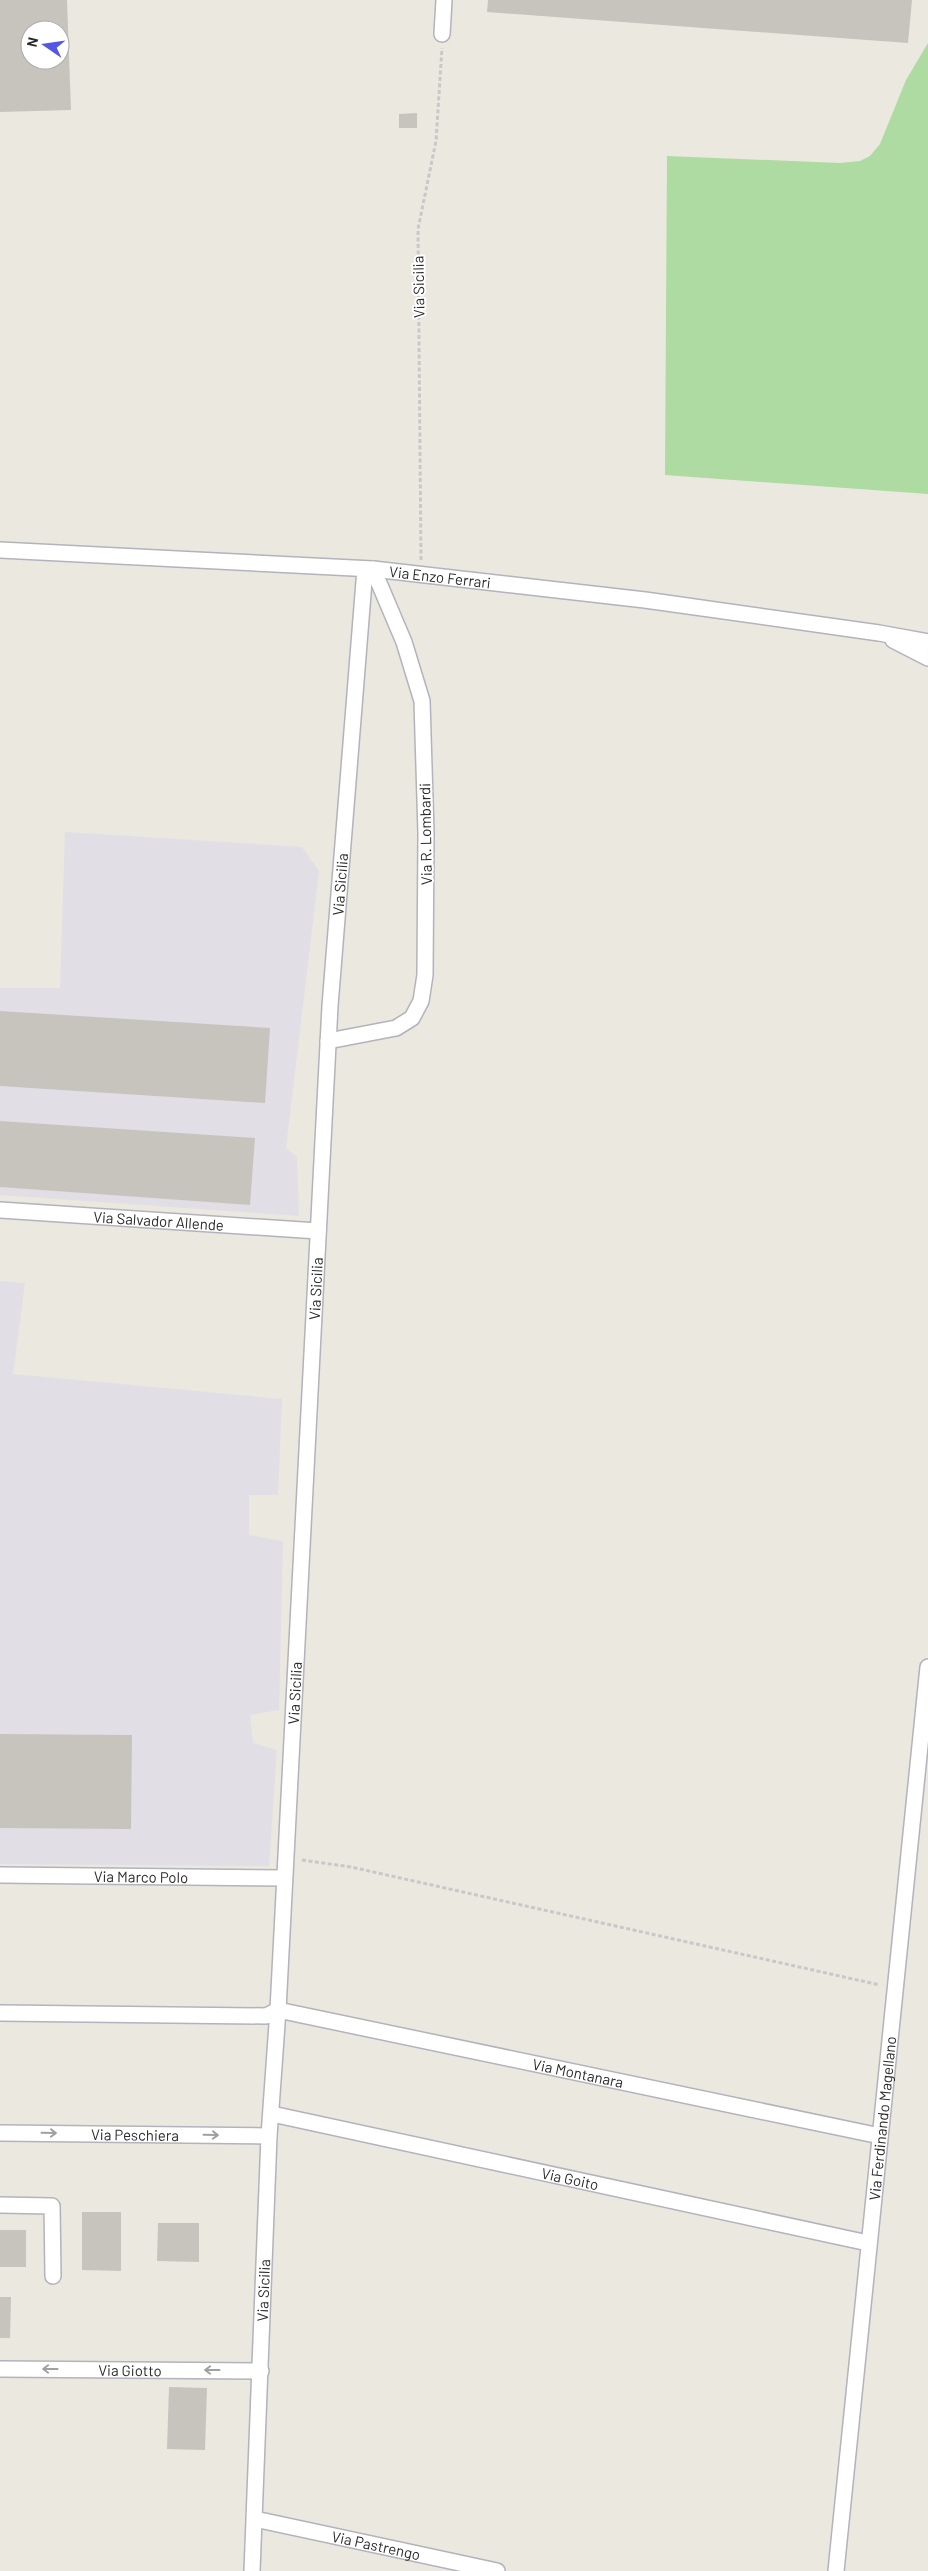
<svg xmlns="http://www.w3.org/2000/svg" width="928" height="2571" font-family="Barlow,sans-serif">
	<style>
		.industrial { fill: #e1dfe5 }
		.green { fill: #addba2 }
		.building { fill: #c7c4be; fill-rule: evenodd }
		.lines { fill: none; stroke-linecap: round; stroke-linejoin: round }
		.street-casing { stroke: #b2b3bd; stroke-width: 18 }
		.path { stroke: #c8c8c8; stroke-width: 3; stroke-dasharray: 4 2.5; stroke-linecap: butt }
		.street { stroke: #fff; stroke-width: 15 }
		.oneway { stroke: #a0a0a0 }
		.labels { text-anchor: middle; dominant-baseline: central; stroke-width: 4; stroke-linejoin: round; paint-order: stroke }
		.street-label { font-size: 15px; fill: #2b2b2b; stroke: #fff }
	</style>
	<rect width="100%" height="100%" fill="#ebe8df"/>
	<path class="industrial" d="M65,832l237,15 17,24 -33,277 11,9 2,59 -299,-21v-207h60z
		M0,1281l25,2 -12,91 269,25 -4,96h-29v40l34,6 -4,169 -29,5 3,28 24,7 -8,116 -269,-2z"/>
	<path class="green" d="M928,43v451l-263,-19 2,-319 173,7 20,-2 10,-5 10,-12 26,-64z"/>
	<path class="building" d="M0,0h67l4,110 -71,2zM30,30h30v30h-30z
		M488,0h424l-4,43 -421,-31z
		M417,113v15h-18v-14z
		M0,1011l270,17 -5,75 -265,-17z
		M0,1121l255,17 -5,67 -250,-18z
		M0,1734l132,1 -1,94 -131,-1z
		M82,2212h39v59l-39,-1z
		M158,2223h41v39l-42,-1z
		M0,2230h26v37h-26z
		M0,2297h11l-1,41h-10z
		M169,2387l38,1 -2,62 -38,-1z"/>
	<g class="lines">
		<defs>
			<g id="street">
				<path d="M442,34l2,-34"/>
				<path id="s1" d="M0,550l373,19 272,31 234,33 49,9"/>
				<path d="M893,640l35,18"/>
				<path d="M328,1041l68,-13 16,-10 9,-17 4,-26 1,-142 -4,-132 -18,-59 -31,-73"/>
				<path id="s2" d="M0,1210l318,21"/>
				<path id="s3" d="M0,1875l284,3"/>
				<path id="s4" d="M0,2013l266,3 12,-6 602,126"/>
				<path id="s5" d="M272,2114l596,129"/>
				<path id="s6" d="M0,2133l269,3"/>
				<path d="M0,2205l52,1 1,70"/>
				<path id="s7" d="M0,2369l261,2"/>
				<path id="s8" d="M255,2519l242,52"/>
				<path id="s9" d="M252,2571l17,-435 9,-126 52,-1004 35,-437"/>
				<path id="s10" d="M836,2571l92,-904"/>
			</g>
		</defs>
		<use href="#street" class="street-casing"/>
		<path class="path" d="M421,560l-3,-331 18,-88 6,-93
			M302,1860l49,7 529,118"/>
		<use href="#street" class="street"/>
	</g>
	<defs><path id="oneway-shaft" d="M-6 0H5M1.5-3L5.5 0L1.5 3" fill="none" stroke-width="1.6" stroke-linecap="round" stroke-linejoin="round" transform="scale(1.25)"/></defs>
	<g class="oneway">
		<use href="#oneway-shaft" transform="translate(49 2133) rotate(1)"/>
		<use href="#oneway-shaft" transform="translate(211 2135) rotate(1)"/>
		<use href="#oneway-shaft" transform="translate(50 2369) rotate(-180)"/>
		<use href="#oneway-shaft" transform="translate(212 2370) rotate(-180)"/>
	</g>
	<g class="labels">
		<g class="street-label">
			<text transform="translate(418 287) rotate(-91)">Via Sicilia</text>
			<text stroke="none"><textPath href="#s1" startOffset="441">Via Enzo Ferrari</textPath></text>
			<text transform="translate(425 834) rotate(-91)">Via R. Lombardi</text>
			<text stroke="none"><textPath href="#s9" startOffset="1689">Via Sicilia</textPath></text>
			<text stroke="none"><textPath href="#s2" startOffset="159">Via Salvador Allende</textPath></text>
			<text stroke="none"><textPath href="#s9" startOffset="1284">Via Sicilia</textPath></text>
			<text stroke="none"><textPath href="#s9" startOffset="879">Via Sicilia</textPath></text>
			<text stroke="none"><textPath href="#s3" startOffset="141">Via Marco Polo</textPath></text>
			<text stroke="none"><textPath href="#s4" startOffset="586">Via Montanara</textPath></text>
			<text stroke="none"><textPath href="#s10" startOffset="455">Via Ferdinando Magellano</textPath></text>
			<text stroke="none"><textPath href="#s6" startOffset="135">Via Peschiera</textPath></text>
			<text stroke="none"><textPath href="#s5" startOffset="305">Via Goito</textPath></text>
			<text stroke="none"><textPath href="#s9" startOffset="281">Via Sicilia</textPath></text>
			<text stroke="none"><textPath href="#s7" startOffset="130">Via Giotto</textPath></text>
			<text stroke="none"><textPath href="#s8" startOffset="124">Via Pastrengo</textPath></text>
		</g>
	</g>
	<g transform="translate(45 45) rotate(283)"><circle r="24" fill="#ffffff" stroke="#aaaaaa"/>
	<path d="M0-4L9 19L0 12L-9 19Z" fill="#5257e5"/>
	<text y="-8" font-size="14" font-weight="bold" text-anchor="middle" fill="#2b2b2b">N</text>
	</g>
</svg>
